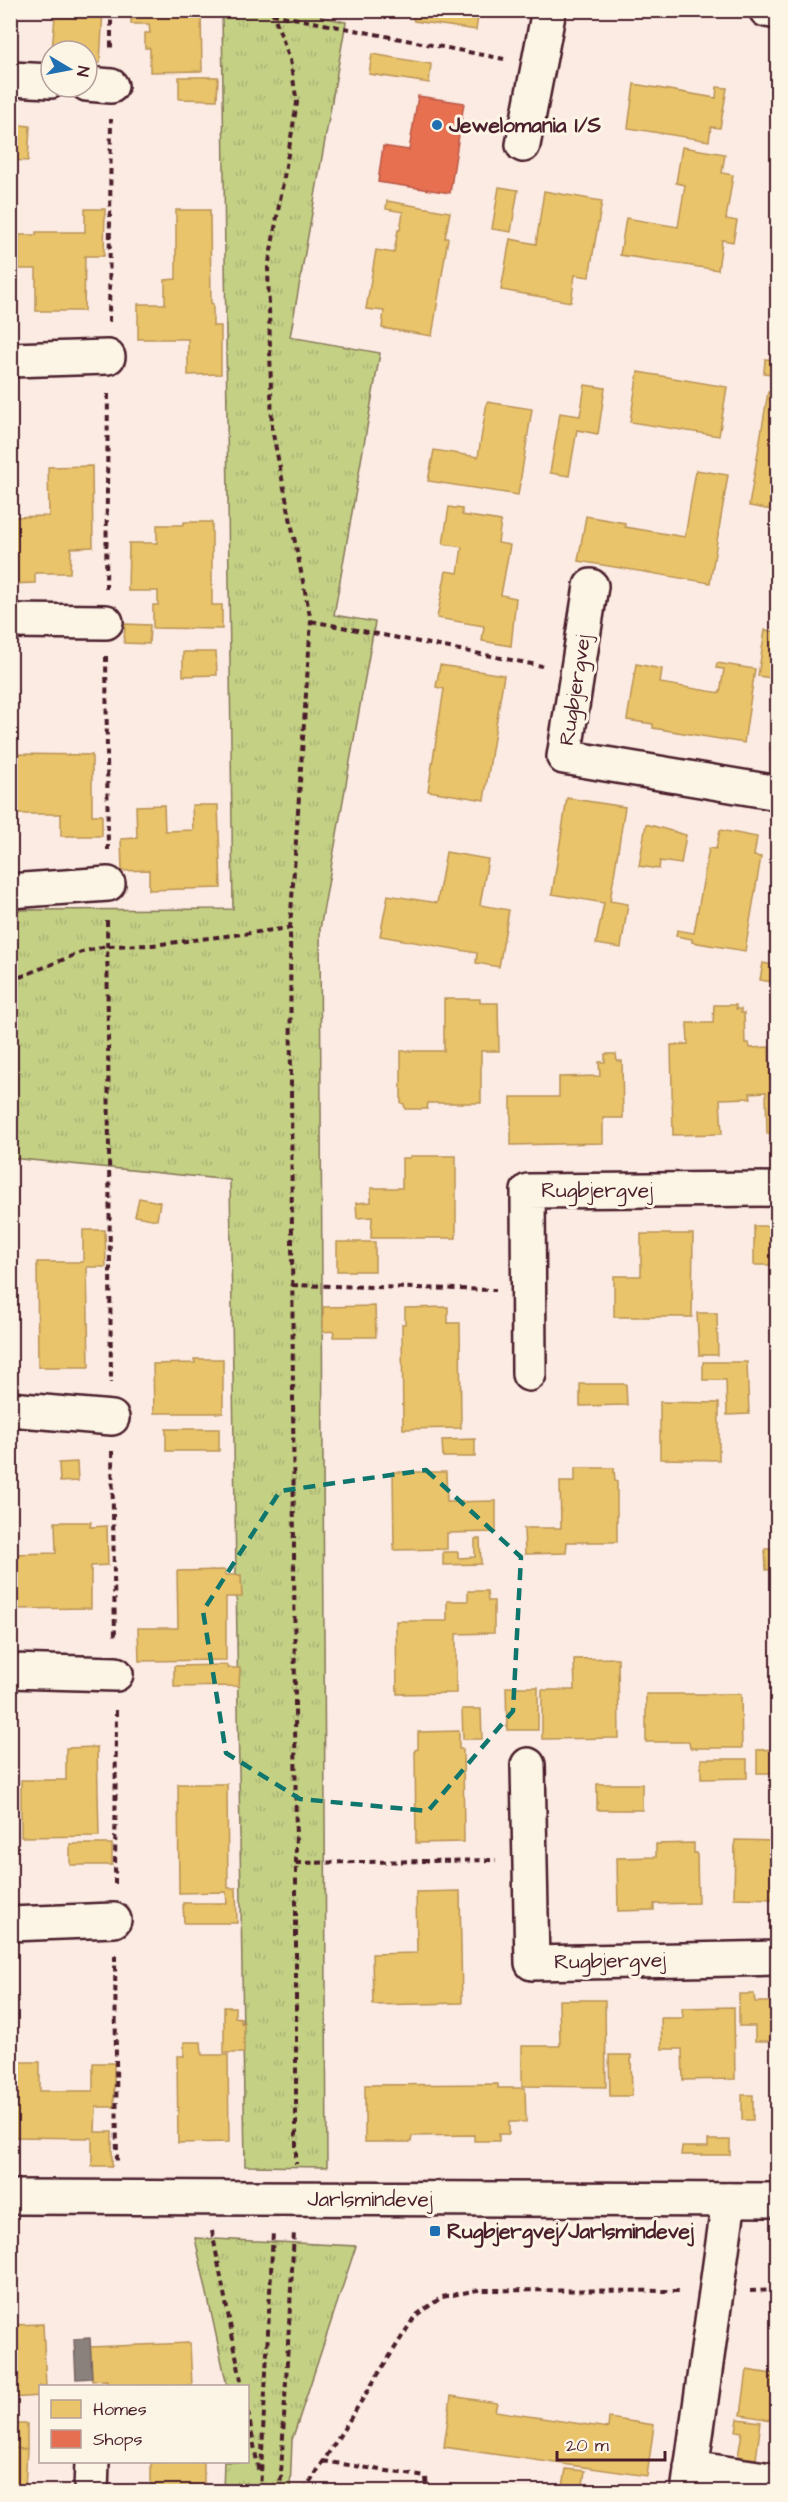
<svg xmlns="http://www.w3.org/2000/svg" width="788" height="2502" font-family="'Architects Daughter',sans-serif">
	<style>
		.grass { fill: url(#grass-tufts); stroke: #877858; stroke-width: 1.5 }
		.homes { fill: #e9c46a; stroke: #b99257; stroke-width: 1.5 }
		.shops { fill: #e76f51; stroke: #b85746; stroke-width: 1.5 }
		.industry { fill: #8a817c; stroke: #776464; stroke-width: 1.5 }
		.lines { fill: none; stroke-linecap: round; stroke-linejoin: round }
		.street-casing { stroke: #4a1f2b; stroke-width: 38 }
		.secondary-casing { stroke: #4a1f2b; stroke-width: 38 }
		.path { stroke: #4a1f2b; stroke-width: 4; stroke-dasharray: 6 4.5; stroke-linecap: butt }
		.street { stroke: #fcf5e5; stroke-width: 33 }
		.secondary { stroke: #fcf5e5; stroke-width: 33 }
		.marked { fill: none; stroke: #0f766e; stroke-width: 4.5; stroke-dasharray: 12 8; stroke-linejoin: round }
		.poi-dot { fill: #1f6fb2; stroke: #fcf5e5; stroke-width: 2 }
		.labels { text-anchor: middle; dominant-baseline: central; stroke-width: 6; stroke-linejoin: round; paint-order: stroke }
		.poi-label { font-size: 21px; font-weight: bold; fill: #4a1f2b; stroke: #fcf5e5; text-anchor: start }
		.street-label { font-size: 21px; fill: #4a1f2b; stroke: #fcf5e5 }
	</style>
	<defs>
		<pattern id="grass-tufts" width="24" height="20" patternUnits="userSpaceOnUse" patternTransform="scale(1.5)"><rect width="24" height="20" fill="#c4d185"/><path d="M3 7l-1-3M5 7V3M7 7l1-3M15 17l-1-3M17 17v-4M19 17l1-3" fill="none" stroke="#aab373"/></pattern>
	</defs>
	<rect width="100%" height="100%" fill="#fcebe2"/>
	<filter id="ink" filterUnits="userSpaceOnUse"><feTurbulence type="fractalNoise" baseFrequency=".0167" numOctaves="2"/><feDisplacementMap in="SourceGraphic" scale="12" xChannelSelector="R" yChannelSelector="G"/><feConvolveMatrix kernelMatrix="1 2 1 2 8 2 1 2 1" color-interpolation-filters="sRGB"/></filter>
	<g filter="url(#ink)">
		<path class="grass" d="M222,11h100l-1,6 25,5 -56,315 90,16 -46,262 41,7 -55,307 7,1238 -82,-1 -15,-986 -219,-22 -1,-248 223,-1z
			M195,2238l161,8 -64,194 -2,51h-67l1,-29h24v-76h-21z"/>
		<path class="homes" d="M72,10h31l-3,53h-13v-12h-35l3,-35 17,1z
			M131,10h70l1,61 -52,1v-24h-5v-15h5l-1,-9h-18z
			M479,10l-3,20 -62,-9 -4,-9 -8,-1z
			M372,54l59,10 -2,19 -60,-9z
			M179,77h39l-1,23 -38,-1z
			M634,84l82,14 1,-11 10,1 -7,40 -9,-1 -2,14 -81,-13z
			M10,124l20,2 -2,35 -18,-1z
			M682,147l43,7 -3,19 11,2 -7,44 11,2 -4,21 -11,-2 -4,30 -98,-15 6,-37 52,9 7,-42 -9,-2z
			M499,187l19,3 -7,42 -19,-3z
			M544,191l58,10 -13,76 -14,-2 -4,27 -70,-12 9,-51 26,5z
			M387,201l63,11 -5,26h3l-16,98 -50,-8 2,-17 -18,-2 10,-59 18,3 4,-23h2l3,-18 -17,-3z
			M85,209h20l-1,47h-19l-1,55h-48v-42h-17v-34h17v-3h49z
			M176,210h34l1,93 2,1v22h8v48l-33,1v-36h-50v-35h27v-24l11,-1z
			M765,359l13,1v15l-14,-2z
			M638,372l89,15 -8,49 -89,-14z
			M585,385l20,3 -7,46 -21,-4 -8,46 -19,-3 10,-60 20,3z
			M768,392l10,1v118l-29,-5z
			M487,402l45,7 -14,86 -90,-14 6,-31 44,7z
			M92,466l1,81 -22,1 -1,25h-35v10l-25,1v-67l39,-1 -1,-49z
			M696,470l32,5 -18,108 -132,-22 8,-45 39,7v4l60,10z
			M449,507l13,2v6l39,6 -3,22 12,2 -9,50 15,3 -5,48 -29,-5 2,-15 -47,-8 9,-47 12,2 4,-26 -19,-3z
			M184,522h28v83h10v24l-69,-1v-23h5v-14h-30l1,-48h28v-18h27z
			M125,624l25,1 -1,19 -25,-1z
			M765,630l13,2v47l-20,-3z
			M183,652h33l1,23 -34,1z
			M717,663l38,6 -11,74 -91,-15v-4l-26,-4 9,-56 26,5 -2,14 60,10 4,-24 -8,-1z
			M440,665l64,10 -20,125 -56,-9 16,-102 -8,-2z
			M778,698v53l-8,-1z
			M10,754l82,1v60h10v21h-41v-22h-51z
			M567,798l58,9 -15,94 18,3 -7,44 -25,-4 8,-41 -52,-9z
			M164,805l1,26 28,-1 -1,-25h26l3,83 -72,2v-20l-27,1 -1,-32 16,-1 -1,-32z
			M646,824l40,11 -5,29 -21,-3 -1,8 -20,-3z
			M720,830l37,7 -3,19 7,1 -16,94 -53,-9v-3l-16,-3 1,-6 17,3 15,-85 7,1z
			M446,852l42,7 -8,46 29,5 -10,57 -23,-4 1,-10 -97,-17 8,-41 49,8z
			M763,963l15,3v17l-18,-3z
			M444,999h36v4h18l1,48h-18v52h-53l-1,6h-22l-1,-5 -3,-1v-52h43z
			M714,1005h22v4h5v4h3l1,30h4l1,5 19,-1 1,33h8v54h-11l-1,-42 -16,1 1,5 -31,1 2,35 -49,1 -2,-90 17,-1 -1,-21h26z
			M605,1054h11l1,7h5l1,57h-20v25l-92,2v-48h48v-20l41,-1 -1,-14h6z
			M410,1156h46v82h-85l1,-21 -15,1 -1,-15 15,-1v-14h31v-30h8z
			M139,1198l21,4 -3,18 -22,-4z
			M754,1226h24v39h-24z
			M83,1230h22l1,37h-19l2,100h-51l-1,-105h46z
			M641,1234h52l-1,83h-78v-41h27z
			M337,1242h38v29h-38z
			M375,1306l1,31h-43l1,-6 -11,1v-25z
			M448,1307v16h12l1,105 -58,1 -1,-105h3v-16z
			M697,1313h20l1,42h-19z
			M194,1359h29v54h-69l-1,-49 42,-1z
			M703,1362h44l2,52 -22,1 -1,-35h-23z
			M580,1384h46l1,21 -47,1z
			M660,1402l59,1v57l-59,-1z
			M166,1429h53v22h-53z
			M475,1439v18h-32l-1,-17z
			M77,1462l1,19 -18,1 -1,-19z
			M575,1468h39l1,13 2,1v60h-50l-1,11 -41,1 -1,-26h37l-1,-46h15z
			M393,1472h53l1,30 49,-1v31l-49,1v16l-53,1z
			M55,1522h36l-1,5 17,-1 1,39 -17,1v42l-79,1 -1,-55 45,-1z
			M475,1539h5l1,25 -38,1v-13h15v6l17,-1z
			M765,1549h13v20l-12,1z
			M225,1570v5h16l1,22h-16v63l-87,1 -1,-33h40l-1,-57z
			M468,1591h19l1,10h6v32l-38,1v59l-59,1 -1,-73h51v-20h21z
			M618,1658l1,80 -77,1v-49h33l-1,-31z
			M227,1665v3h13l-1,18 -65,1v-21z
			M506,1687h32v43h-31z
			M646,1694h95l1,54h-52l-1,-6h-43z
			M462,1709h19l1,30h-19z
			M459,1731v18h4l1,93 -48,1 -1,-93 3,-1v-17z
			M97,1747l2,89 -78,1v-57h45v-32z
			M778,1749v24h-21v-23z
			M701,1759h46v19l-46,1z
			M178,1784h49l1,104h8l1,35h-53l-1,-20h44l-1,-11 -47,1z
			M597,1784h45v26h-45z
			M735,1840l43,1v58l-44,-1z
			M694,1843v10h3l1,50 -44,1v6l-36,1 -1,-53 39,-1v-13z
			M70,1844h42v21h-42z
			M460,1891l2,112 -89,2 -1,-51 45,-1 -1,-61z
			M739,1994h15l1,8h21l1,39h-22v-15h-16z
			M559,2000h46l1,87 -84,-1v-40h38z
			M224,2007h11v10l6,1v5l3,-1v31h-20z
			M734,2007l1,72 -52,1 -1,-31h-20l-1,-31h22l-1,-10z
			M184,2042h17l1,13h26l1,87 -51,1 -1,-87h7z
			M609,2055h22l1,41h-22z
			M14,2062h26v29h53v-28h21v44h-18l-1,25h17v34h-20v-28l-79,-1z
			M498,2084v4h27l1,34h-17v12h-10v7h-25v-6l-62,1 -1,6h-46v-57z
			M742,2095h11v25h-11z
			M708,2140h22v15h-49l1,-8h26z
			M43,2324l3,62h-6v10l-30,2v-73z
			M190,2343l2,43h-85v-6l-15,1 -2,-34z
			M747,2370l31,5v46l-37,-6z
			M451,2396l46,7 -2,8 113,17 1,-10 45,7 -7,51 -203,-29z
			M738,2419l23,3 -5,37 -18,-2 4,-25 -6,-1z
			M10,2424h17v25l-17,-1z
			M10,2448l17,1 -2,43h-15z
			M151,2462h53v30h-53z
			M566,2469l19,2 -3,21h-20z"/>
		<path class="shops" d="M418,96l46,7 -14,90 -72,-11 5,-36 26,4z"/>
		<path class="industry" d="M90,2338l2,40 -16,1 -2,-40z"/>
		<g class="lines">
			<defs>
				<path id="street" d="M766,10l12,2
					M10,79l41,2
					M87,84l24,2
					M523,145l26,-135
					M10,360l98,-3
					M591,586l-27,171 214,36
					M10,621l96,1
					M10,891l98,-7
					M529,1374l-1,-183 250,-2
					M10,1409l102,9
					M10,1671l106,3
					M528,1765l4,198 246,-5
					M10,1924l104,-4
					M691,2468l87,13
					M91,2492l1,-30
					M688,2492l41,-292"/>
				<path id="secondary" d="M10,2197l768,3"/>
			</defs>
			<use href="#street" class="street-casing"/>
			<use href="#secondary" class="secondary-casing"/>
			<path class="path" d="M111,10v42
				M272,10l18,50 7,43 -29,165 4,161 39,192 -21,307 6,935v301
				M272,14l232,45
				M109,322l2,-203
				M106,589l2,-197
				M311,621l231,45
				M106,656l2,194
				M107,920l4,463
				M10,981l72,-29 24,-6 47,-1 137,-17
				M292,1285l204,5
				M112,1451l3,187
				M296,1863l200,-3
				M115,1884l1,-175
				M115,1955l2,208
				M212,2231l30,155
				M750,2291l28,-1
				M248,2412l11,61
				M323,2461l103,16 1,15
				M260,2492l13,-260
				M280,2492l14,-260
				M304,2492l111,-176 27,-19 36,-7 202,1"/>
			<use href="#street" class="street"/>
			<use href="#secondary" class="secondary"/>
		</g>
	</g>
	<path class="marked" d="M426,1470l95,87 -8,154 -85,100 -128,-12 -74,-46 -23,-142 77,-120z"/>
	<g class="poi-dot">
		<circle cx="437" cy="125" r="6"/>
		<rect x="429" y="2225" width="12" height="12" rx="3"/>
	</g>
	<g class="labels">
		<g class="poi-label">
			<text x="449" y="125">Jewelomania I/S</text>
			<text x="447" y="2231">Rugbjergvej/Jarlsmindevej</text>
		</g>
		<g class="street-label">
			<text transform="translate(575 690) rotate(-81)">Rugbjergvej</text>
			<text x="597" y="1190">Rugbjergvej</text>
			<text transform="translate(610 1961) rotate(-1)">Rugbjergvej</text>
			<text x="370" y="2199">Jarlsmindevej</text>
		</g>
	</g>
	<rect width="788" height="2502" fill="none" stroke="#fcf5e5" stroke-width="36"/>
	<rect x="18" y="18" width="752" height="2466" fill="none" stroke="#4a1f2b" stroke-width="2" filter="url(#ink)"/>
	<rect x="39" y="2385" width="210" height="78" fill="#fcf5e5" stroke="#b59f9b" stroke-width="1.5"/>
	<rect x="51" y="2400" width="30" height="18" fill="#e9c46a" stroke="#b59f9b" stroke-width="1.5"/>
	<text x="93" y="2415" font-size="18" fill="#4a1f2b">Homes</text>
	<rect x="51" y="2430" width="30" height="18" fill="#e76f51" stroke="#b59f9b" stroke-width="1.5"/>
	<text x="93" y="2445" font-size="18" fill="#4a1f2b">Shops</text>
	<g transform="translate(69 69) rotate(100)"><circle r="28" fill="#fcf5e5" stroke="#b59f9b" stroke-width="1.5"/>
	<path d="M0-4.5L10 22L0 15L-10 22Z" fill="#1f6fb2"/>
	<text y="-9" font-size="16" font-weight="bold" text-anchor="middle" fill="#4a1f2b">N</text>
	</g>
	<path d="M557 2451v9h108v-9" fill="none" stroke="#4a1f2b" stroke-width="3"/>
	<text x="566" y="2451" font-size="18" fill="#4a1f2b" stroke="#fcf5e5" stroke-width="4.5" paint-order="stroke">20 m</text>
</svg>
